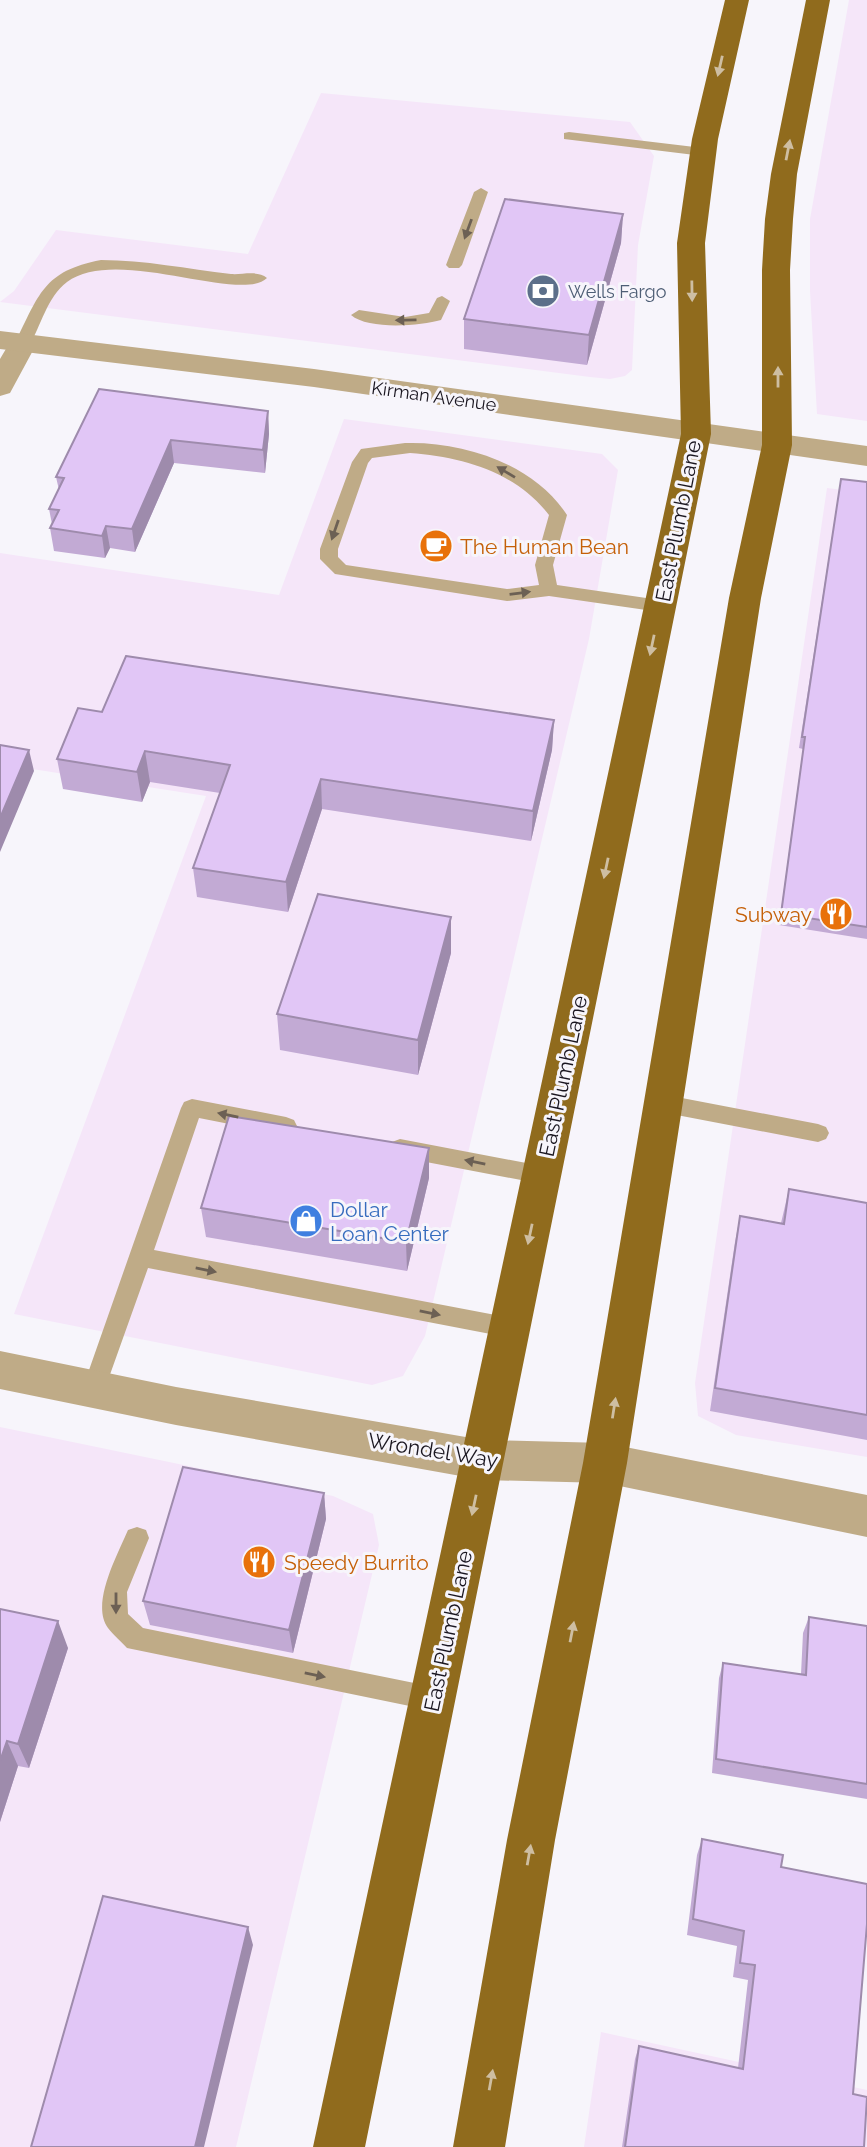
<svg xmlns="http://www.w3.org/2000/svg" width="867" height="2147" font-family="Raleway,sans-serif">
	<style>
		.commercial { fill: #f5e6f9 }
		.lines { fill: none; stroke-linecap: round; stroke-linejoin: round }
		.service { fill: #bfab87; fill-rule: evenodd }
		.minor { fill: #bfab87; fill-rule: evenodd }
		.tertiary { fill: #bfab87; fill-rule: evenodd }
		.primary { fill: #906b1d; fill-rule: evenodd }
		.wall { fill: #c2aad4 }
		.shaded-wall { fill: #9e8bac }
		.building { fill: #e1c6f6; stroke: #9e8bac; stroke-width: 2 }
		.oneway { fill: #cebea2 }
		.oneway2 { fill: #6c6054 }
		.labels { text-anchor: middle; dominant-baseline: central; stroke-width: 6; stroke-linejoin: round; paint-order: stroke }
		.far-service-label { font-size: 18px; fill: #4e5e75; stroke: #f7f5fb; text-anchor: start }
		.far-street-label { font-size: 18px; fill: #1a1620; stroke: #f7f5fb }
		.street-label { font-size: 21px; fill: #1a1620; stroke: #f7f5fb }
		.food-label { font-size: 21px; fill: #c56008; stroke: #f7f5fb; text-anchor: start }
		.shop-label { font-size: 21px; fill: #366cbe; stroke: #f7f5fb; text-anchor: start }
	</style>
	<rect width="100%" height="100%" fill="#f7f5fb"/>
	<path class="commercial" d="M849,0h18v421l-50,-7 -7,-123v-72z
		M321,93l309,29 24,34 -16,89 -6,125 -7,6 -15,3 -20,-2 -590,-75 14,-11 42,-61 192,24z
		M344,419l258,35 16,16 -29,169 -164,697 -22,40 -31,9 -358,-71 192,-518 -206,-32v-211l279,42z
		M827,488l40,5v964l-131,-22 -38,-19 -3,-33z
		M0,1427l333,69 40,18 6,31 -143,602h-236z
		M601,2032l266,58v57h-283z"/>
	<g class="lines">
		<path class="service" d="M569,132l134,16 7,4 -7,4 -139,-17v-6z
			M481,188l7,4 -26,73 -3,3h-10l-3,-3 28,-73z
			M101,260c44,0 86,9 130,14 11,1 27,-4 36,4 -27,26 -151,-33 -200,4 -20,15 -26,44 -38,64h-12l-2,-3c24,-48 28,-72 86,-83z
			M442,296l8,5 -9,19c-21,6 -73,10 -90,-5l8,-5 46,7 24,-4 8,-15z
			M405,443c58,-2 129,21 162,72l-14,50 4,20 103,15 9,6 -3,4 -6,2 -111,-16 -42,5 -172,-27 -15,-15v-10l32,-87 9,-13zM410,453c53,4 106,19 139,62l-14,50 4,20 -32,4 -161,-24 -8,-8v-8l30,-86 4,-5z
			M661,1094l157,30 8,3 3,6 -3,6 -8,3 -157,-30 -7,-3 -4,-6 4,-6z
			M192,1099l94,18 8,3 3,6 -3,6 -8,3 -87,-17 -45,132 357,68 8,3 3,7 -3,7 -8,3 -363,-70 -46,129 -8,3 -8,-3 -4,-7 99,-282 3,-6z
			M400,1139l142,27 8,3 3,6 -3,6 -8,3 -142,-27 -8,-3 -3,-6 3,-6z
			M137,1527l9,3 3,8 -22,54 1,22 15,14 291,59 9,3 4,9 -4,9 -9,3 -307,-63c-6,-7 -14,-13 -19,-20 -18,-24 10,-74 20,-98z"/>
		<path class="minor" d="M23,334l10,3 4,6 -27,50 -10,3v-37l13,-22z
			M0,1351l176,36 307,53 122,3 262,52v42l-262,-54 -122,-3 -307,-55 -176,-36z"/>
		<path class="tertiary" d="M0,331l314,38 553,77v20l-553,-79 -314,-38z"/>
		<path class="primary" d="M725,0h24l-31,139 -13,104 6,191 -346,1713h-52l368,-1713 -4,-191 15,-104z
			M806,0h24l-33,174 -4,45 -3,51 2,175 -31,153 -134,865 -72,377 -50,307h-52l54,-307 76,-377 146,-865 33,-153v-175l3,-51 6,-45z"/>
	</g>
	<path class="wall" d="M623,214l-2,29 -34,122 -123,-16v-30z
		M99,389l169,22 1,23 -4,39 -91,-10 -39,89 -25,-4 -5,10 -51,-7 -4,-23 2,-4 -3,-15 10,-19 -3,-13z
		M867,482v457l-88,-14 24,-176 -4,-1 40,-257z
		M102,712l452,8 -2,30 -21,91 -209,-32 -34,103 -91,-15 -4,-29 27,-75 -70,-11 -8,20 -79,-13 -6,-30z
		M451,917v36l-33,122 -138,-25 -3,-36z
		M429,1148v30l-22,93 -201,-34 -5,-29z
		M789,1189l78,14v237l-157,-29 25,-169 5,-26 41,7z
		M324,1493l2,26 -33,134 -143,-28 -7,-24z
		M0,1609l68,39 -39,120 -11,-2 -18,56z
		M809,1617l58,9v173l-155,-26 7,-95 4,-15 78,11 2,-41z
		M702,1839l79,28 72,227 11,53h-242l13,-88 4,-13 99,22 10,-88 -15,-3 4,-31 -50,-11 10,-80z"/>
	<path class="shaded-wall" d="M623,214l-2,29 -34,122 2,-30z
		M268,411l1,23 -4,39 -2,-23z
		M171,440l3,23 -39,89 -3,-23z
		M106,526l4,22 -5,10 -3,-22z
		M554,720l-2,30 -21,91 2,-30z
		M29,750l5,21 -34,81v-34z
		M145,751l5,31 -8,20 -5,-30z
		M321,779l1,30 -34,103 -2,-30z
		M451,917v36l-33,122v-35z
		M429,1148v30l-22,93 -1,-29z
		M324,1493l2,26 -33,134 -4,-23z
		M58,1621l10,27 -39,120 -11,-24z
		M7,1741l11,25 -18,56v-61z
		M248,1927l5,18 -49,202h-9z"/>
	<path class="building" d="M505,199l118,15 -34,121 -125,-16z
		M99,389l169,22 -5,39 -92,-10 -39,89 -26,-3 -4,10 -52,-8 9,-18 -10,-1 15,-31 -8,-1z
		M841,479l26,3v445l-86,-13 24,-177h-3z
		M126,656l428,64 -21,91 -212,-32 -35,103 -93,-14 37,-103 -85,-14 -8,21 -80,-13 21,-51 24,4z
		M0,745l29,5 -29,68z
		M318,894l133,23 -33,123 -141,-26z
		M229,1116l200,32 -23,94 -205,-34z
		M789,1189l78,14v212l-152,-27 25,-172 44,8z
		M183,1467l141,26 -35,137 -146,-29z
		M0,1609l58,12 -40,123 -11,-3 -7,20z
		M809,1617l58,9v158l-151,-25 7,-96 83,12z
		M702,1839l81,16 -2,12 86,17v40l-14,170 14,3 -3,50h-239l14,-101 104,23 12,-104 -15,-2 4,-32 -51,-12z
		M103,1896l145,31 -53,220h-164z"/>
	<defs><path id="oneway-solid" d="M-6-.8H1V-3.2L6.5 0L1 3.2V.8H-6Z" transform="scale(1.75)"/></defs>
	<g class="oneway">
		<use href="#oneway-solid" transform="translate(720 66) rotate(103)"/>
		<use href="#oneway-solid" transform="translate(788 150) rotate(-79)"/>
		<use href="#oneway-solid" transform="translate(692 291) rotate(89)"/>
		<use href="#oneway-solid" transform="translate(778 377) rotate(-90)"/>
		<use href="#oneway-solid" transform="translate(652 645) rotate(102)"/>
		<use href="#oneway-solid" transform="translate(606 868) rotate(102)"/>
		<use href="#oneway-solid" transform="translate(530 1234) rotate(102)"/>
		<use href="#oneway-solid" transform="translate(614 1408) rotate(-81)"/>
		<use href="#oneway-solid" transform="translate(474 1505) rotate(102)"/>
		<use href="#oneway-solid" transform="translate(572 1632) rotate(-79)"/>
		<use href="#oneway-solid" transform="translate(529 1855) rotate(-80)"/>
		<use href="#oneway-solid" transform="translate(491 2080) rotate(-80)"/>
	</g>
	<g class="oneway2">
		<use href="#oneway-solid" transform="translate(468 229) rotate(110)"/>
		<use href="#oneway-solid" transform="translate(406 320) rotate(179)"/>
		<use href="#oneway-solid" transform="translate(506 472) rotate(-149)"/>
		<use href="#oneway-solid" transform="translate(335 530) rotate(109)"/>
		<use href="#oneway-solid" transform="translate(520 593) rotate(-7)"/>
		<use href="#oneway-solid" transform="translate(228 1115) rotate(-169)"/>
		<use href="#oneway-solid" transform="translate(475 1162) rotate(-169)"/>
		<use href="#oneway-solid" transform="translate(206 1270) rotate(11)"/>
		<use href="#oneway-solid" transform="translate(430 1313) rotate(11)"/>
		<use href="#oneway-solid" transform="translate(116 1603) rotate(90)"/>
		<use href="#oneway-solid" transform="translate(315 1675) rotate(12)"/>
	</g>
	<defs>
		<symbol id="bank-disc" viewBox="-11 -11 22 22"><circle r="9.5" fill="#5c6f8a" stroke="#f7f5fb"/><path d="M-6-4H6V4H-6ZM0-2.3a2.3 2.3 0 1 0 0 4.6a2.3 2.3 0 1 0 0-4.6Z" fill="#fff"/></symbol>
		<symbol id="cafe-disc" viewBox="-11 -11 22 22"><circle r="9.5" fill="#e8710a" stroke="#f7f5fb"/><path d="M-5.5-4.5H6V0H3Q3 3.5 0 3.5H-2.5Q-5.5 3.5-5.5 0ZM3-3.2v2h1.7v-2ZM-6 4.5H4V6H-6Z" fill="#fff"/></symbol>
		<symbol id="restaurant-disc" viewBox="-11 -11 22 22"><circle r="9.5" fill="#e8710a" stroke="#f7f5fb"/><path d="M-5-6h1v4h1v-4h1v4h1v-4h1v5L-1.5 .5V6h-2V.5L-5-1ZM5-6V6H3V1.5H1.5Q1.5-4 5-6Z" fill="#fff"/></symbol>
		<symbol id="shop-disc" viewBox="-11 -11 22 22"><circle r="9.5" fill="#3f7fe0" stroke="#f7f5fb"/><path d="M-5-2.5h2.3a2.7 3.5 0 0 1 5.4 0H5L5.5 6h-11ZM-1.5-2.5h3a1.5 2.3 0 0 0-3 0Z" fill="#fff"/></symbol>
	</defs>
	<g fill-rule="evenodd">
		<use href="#bank-disc" x="524" y="272" width="38" height="38"/>
		<use href="#cafe-disc" x="417" y="527" width="38" height="38"/>
		<use href="#restaurant-disc" x="817" y="895" width="38" height="38"/>
		<use href="#shop-disc" x="287" y="1202" width="38" height="38"/>
		<use href="#restaurant-disc" x="240" y="1543" width="38" height="38"/>
	</g>
	<g class="labels">
		<g class="far-service-label">
			<text x="568" y="291">Wells Fargo</text>
		</g>
		<g class="far-street-label">
			<text transform="translate(434 396) rotate(8)">Kirman Avenue</text>
		</g>
		<g class="street-label">
			<text transform="translate(678 521) rotate(-79)">East Plumb Lane</text>
			<text transform="translate(563 1076) rotate(-78)">East Plumb Lane</text>
			<text transform="translate(433 1450) rotate(9)">Wrondel Way</text>
			<text transform="translate(448 1631) rotate(-78)">East Plumb Lane</text>
		</g>
		<g class="food-label">
			<text x="460" y="546">The Human Bean</text>
			<text x="812" y="914" text-anchor="end">Subway</text>
			<text x="284" y="1562">Speedy Burrito</text>
		</g>
		<g class="shop-label">
			<text x="330" y="1209">Dollar<tspan x="330" dy="24">Loan Center</tspan></text>
		</g>
	</g>
</svg>
